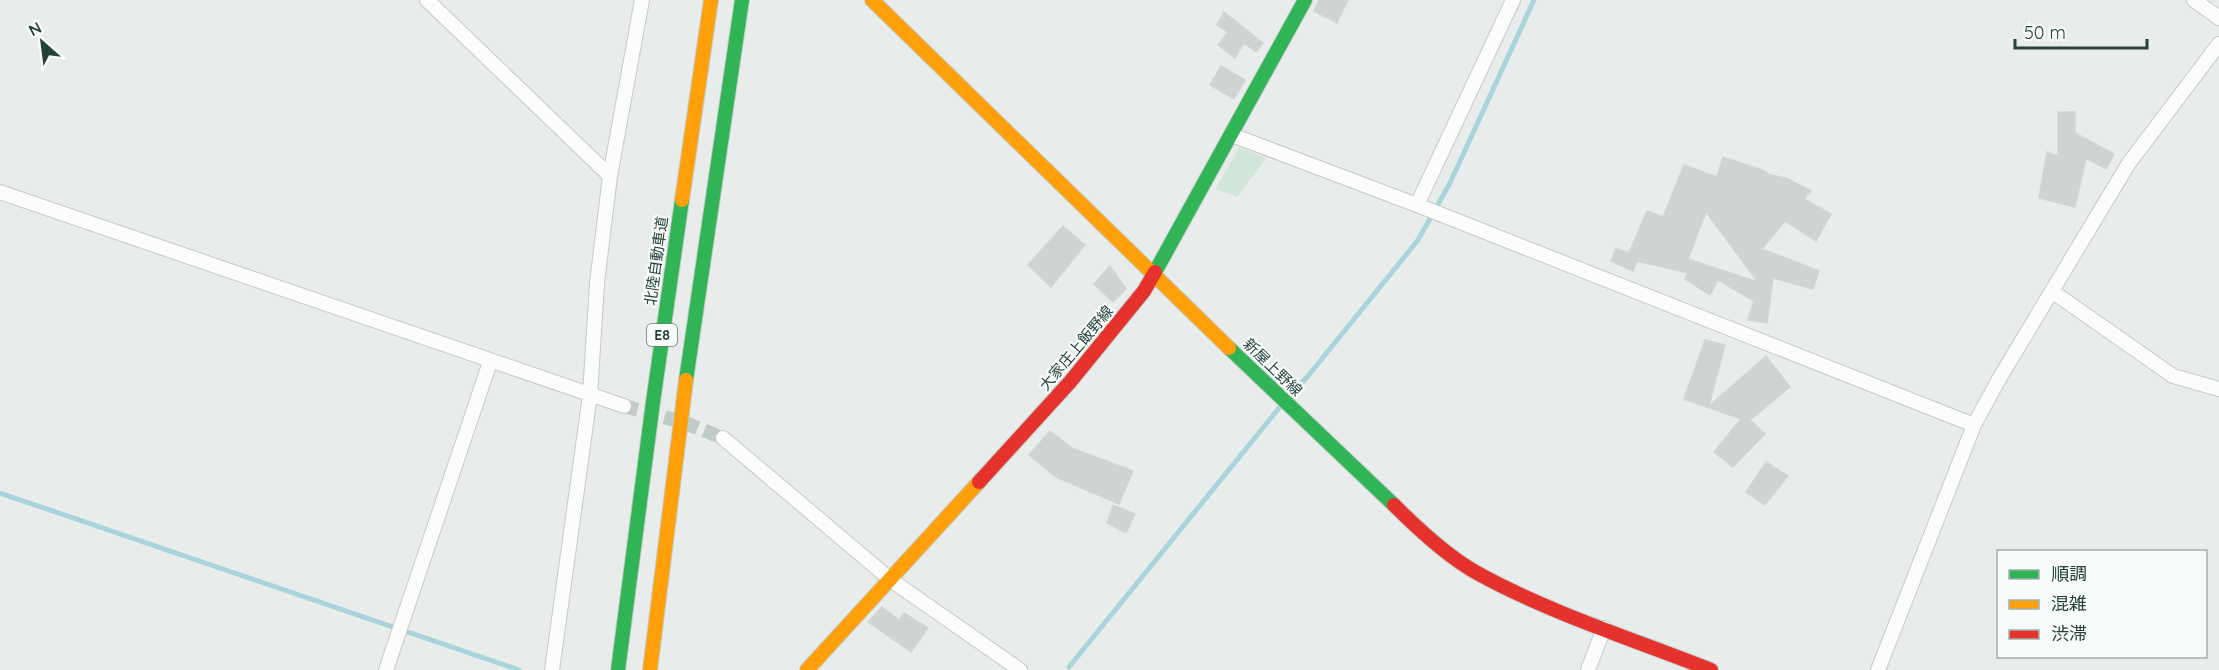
<svg xmlns="http://www.w3.org/2000/svg" width="2219" height="670" font-family="Quicksand,'Noto Sans JP',sans-serif">
	<style>
		.green { fill: #d1e6d8 }
		.lines { fill: none; stroke-linecap: round; stroke-linejoin: round }
		.stream { stroke: #a9d4db; stroke-width: 5 }
		.building { fill: #cfd4d2; stroke: #d1d6d4; stroke-width: 1.5; fill-rule: evenodd }
		.street-tunnel { stroke: #c1cbc8; stroke-width: 14; stroke-dasharray: 14 7; stroke-linecap: butt }
		.street-casing { stroke: #c5cac8; stroke-width: 16 }
		.fast-casing { stroke: #c3cbc8; stroke-width: 16 }
		.slow-casing { stroke: #c3cbc8; stroke-width: 16 }
		.jam-casing { stroke: #c3cbc8; stroke-width: 16 }
		.street { stroke: #fcfcfc; stroke-width: 14 }
		.fast { stroke: #30b455; stroke-width: 14 }
		.slow { stroke: #ff9f0a; stroke-width: 14 }
		.jam { stroke: #e5322d; stroke-width: 14 }
		.labels { text-anchor: middle; dominant-baseline: central; stroke-width: 4.5; stroke-linejoin: round; paint-order: stroke }
		.shield { fill: #f7fbf9; stroke: #637a73; stroke-width: 1.5 }
		.shield-label { font-size: 14px; font-weight: bold; fill: #24423a }
		.street-label { font-size: 15px; fill: #24423a; stroke: #f7fbf9 }
	</style>
	<rect width="100%" height="100%" fill="#e8edeb"/>
	<path class="green" d="M1239,147l27,11 -29,39 -21,-8z"/>
	<g class="lines">
		<path class="stream" d="M0,493l519,177
			M1069,667l210,-259 29,-32 110,-136 32,-57 84,-183"/>
	</g>
	<path class="building" d="M1319,0h29l-11,23 -23,-12z
		M1224,12l39,31 -7,9 -12,-9 -9,15 -17,-13 10,-13 -11,-7z
		M1221,66l24,14 -11,19 -24,-14z
		M2058,112h17v21l39,21 -8,15 -20,-11 -11,49 -36,-9 8,-46 11,4z
		M1723,157l39,13 8,5 16,3 25,13 -7,8 27,15 -15,27 -31,-20 -23,28 57,22 -6,18 -40,-11 -6,45 -19,-3 6,-19 -36,-21 -8,15 -25,-16 3,-6 -51,-12 -4,10 -22,-10 5,-13 13,5 18,-42 16,6 21,-52 33,12zM1706,212l52,70 -70,-23z
		M1063,226l22,19 -34,42 -23,-22z
		M1110,266l16,23 -13,13 -19,-18z
		M1705,340l20,5 -16,61 57,-50 24,31 -40,33 15,14 -32,33 -19,-15 27,-33 -57,-20z
		M1050,431l22,17 61,23 -14,33 -63,-27 -27,-22z
		M1766,462l22,14 -23,29 -19,-13z
		M1113,505l22,9 -9,19 -19,-10z
		M882,607l17,13 5,-7 24,15 -17,24 -43,-30z"/>
	<g class="lines">
		<path class="street-tunnel" d="M624,406l61,17 38,15"/>
		<defs>
			<path id="street" d="M427,0l183,176
				M2194,0l25,18
				M1232,135l185,70 557,220
				M0,192l624,214
				M1417,205l96,-205
				M2053,292l120,84 46,13
				M723,438l168,142 129,90
				M386,670l104,-308
				M552,670l38,-275 7,-112 13,-107 32,-176
				M1588,670l16,-42
				M1878,670l96,-245 25,-46 130,-216 90,-119"/>
			<path id="fast" d="M1155,272l150,-272
				M1229,348l165,157
				M686,380l56,-380
				M618,670l35,-268 29,-202"/>
			<path id="slow" d="M872,0l357,348
				M682,200l29,-200
				M650,670l36,-290
				M807,670l172,-188"/>
			<path id="jam" d="M979,482l91,-100 74,-91 11,-19
				M1394,505c23,23 57,54 85,69 71,39 156,66 232,96"/>
		</defs>
		<use href="#street" class="street-casing"/>
		<use href="#fast" class="fast-casing"/>
		<use href="#slow" class="slow-casing"/>
		<use href="#jam" class="jam-casing"/>
		<use href="#street" class="street"/>
		<use href="#fast" class="fast"/>
		<use href="#slow" class="slow"/>
		<use href="#jam" class="jam"/>
	</g>
	<g class="labels">
		<rect class="shield" x="647" y="324" width="30" height="22" rx="4.5"/>
		<g class="shield-label">
			<text x="662" y="335">E8</text>
		</g>
		<g class="street-label">
			<text transform="translate(656 261) rotate(-82)">北陸自動車道</text>
			<text transform="translate(1076 348) rotate(-50)">大家庄上飯野線</text>
			<text transform="translate(1273 367) rotate(44)">新屋上野線</text>
		</g>
	</g>
	<rect x="1997" y="550" width="210" height="108" fill="#f7fbf9" stroke="#a3b1ad" stroke-width="1.5"/>
	<rect x="2009" y="570" width="30" height="9" fill="#30b455" stroke="#a3b1ad" stroke-width="1.5"/>
	<text x="2051" y="580" font-size="18" fill="#24423a">順調</text>
	<rect x="2009" y="600" width="30" height="9" fill="#ff9f0a" stroke="#a3b1ad" stroke-width="1.5"/>
	<text x="2051" y="610" font-size="18" fill="#24423a">混雑</text>
	<rect x="2009" y="630" width="30" height="9" fill="#e5322d" stroke="#a3b1ad" stroke-width="1.5"/>
	<text x="2051" y="640" font-size="18" fill="#24423a">渋滞</text>
	<g transform="translate(42 42) rotate(332)" stroke="#f7fbf9" stroke-width="4.5" paint-order="stroke">
	<path d="M0-4.5L10 22L0 15L-10 22Z" fill="#24423a"/>
	<text y="-9" font-size="16" font-weight="bold" text-anchor="middle" fill="#24423a">N</text>
	</g>
	<path d="M2015 39v9h132v-9" fill="none" stroke="#24423a" stroke-width="3"/>
	<text x="2024" y="39" font-size="18" fill="#24423a" stroke="#f7fbf9" stroke-width="4.5" paint-order="stroke">50 m</text>
</svg>
